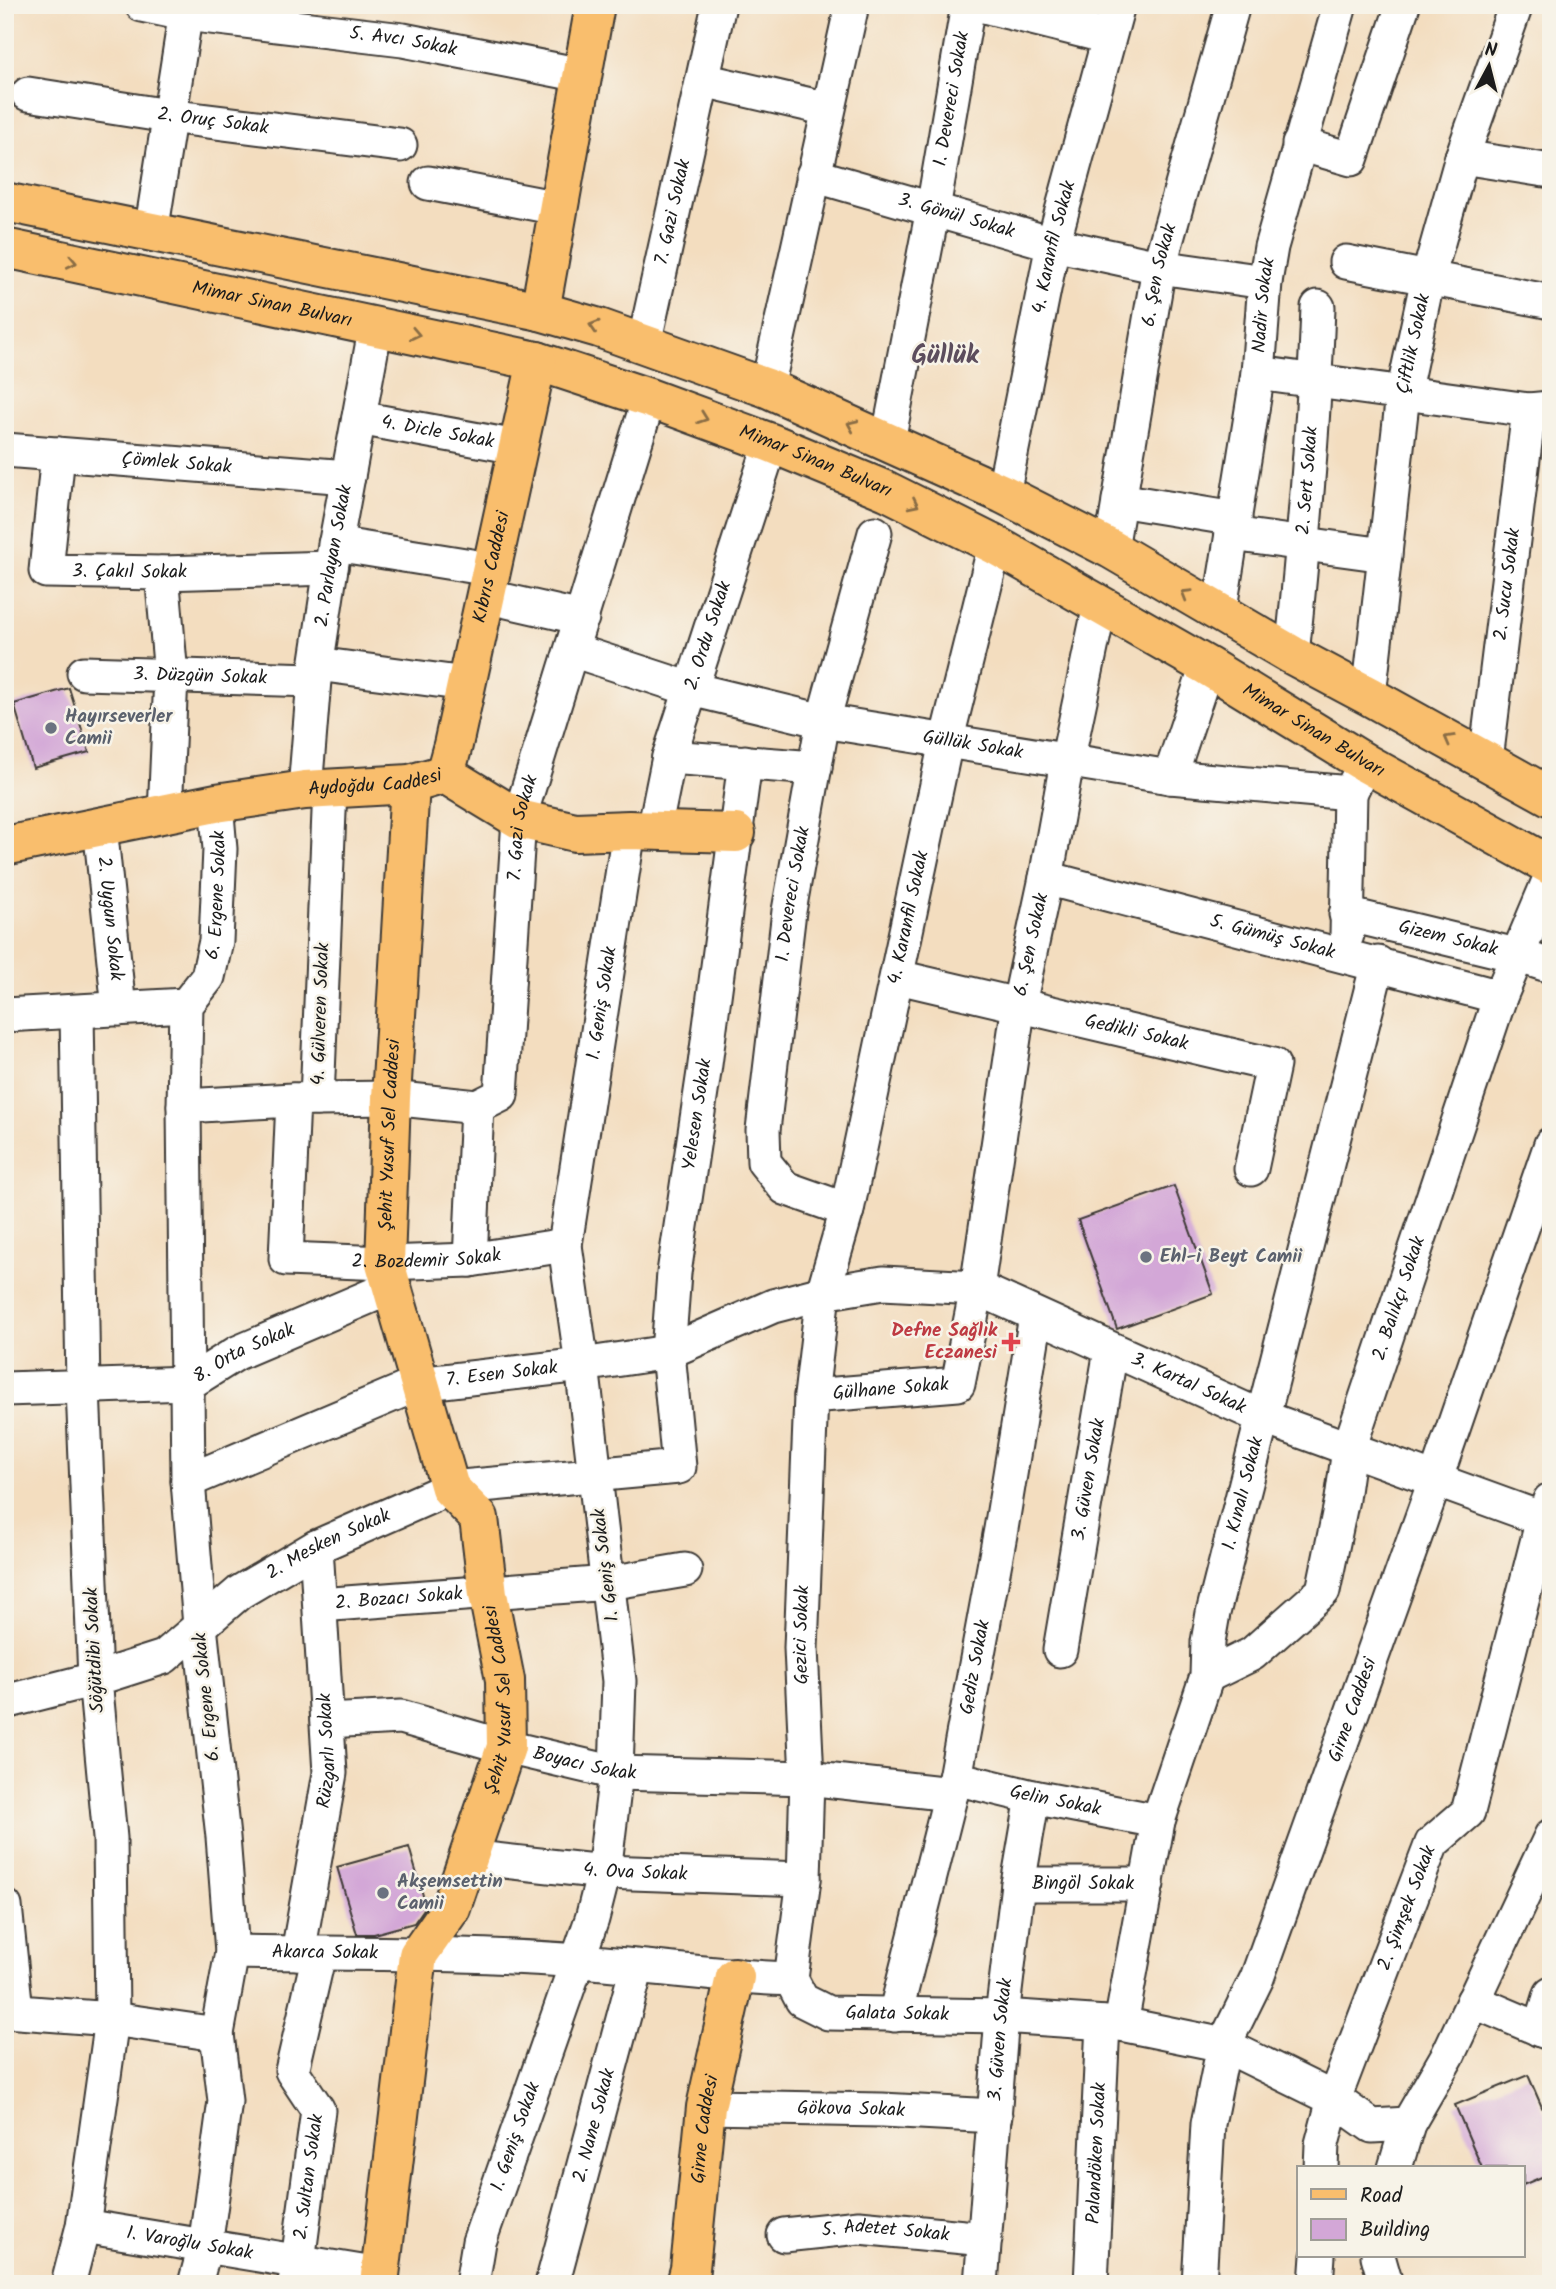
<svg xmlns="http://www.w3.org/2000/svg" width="1556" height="2289" font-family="Kalam,sans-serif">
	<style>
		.building { fill: #d3a7d7 }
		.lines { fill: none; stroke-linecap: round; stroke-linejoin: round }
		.minor-casing { stroke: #3c3934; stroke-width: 37 }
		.major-casing { stroke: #3c3934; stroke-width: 42 }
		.minor { stroke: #fff; stroke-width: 33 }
		.major { stroke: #f9be6d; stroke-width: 38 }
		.oneway { stroke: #8a6d44 }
		.worship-dot { fill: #6b7280; stroke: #f7f3e8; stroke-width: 2.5 }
		.health-dot { fill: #e0444e; stroke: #f7f3e8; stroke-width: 2.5 }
		.labels { text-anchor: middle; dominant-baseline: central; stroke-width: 5; stroke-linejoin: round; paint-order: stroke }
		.street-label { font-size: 19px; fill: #1c1c1c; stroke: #f7f3e8 }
		.worship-label { font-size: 19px; font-weight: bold; fill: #5b616d; stroke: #f7f3e8; text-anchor: start }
		.health-label { font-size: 19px; font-weight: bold; fill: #be3a42; stroke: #f7f3e8; text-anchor: end }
		.district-label { font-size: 26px; font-weight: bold; fill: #5c4d5d; stroke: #f7f3e8 }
	</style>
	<rect width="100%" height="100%" fill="#f7f3e8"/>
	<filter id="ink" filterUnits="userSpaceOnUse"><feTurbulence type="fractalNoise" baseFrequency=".0143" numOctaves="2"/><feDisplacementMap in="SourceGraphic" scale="14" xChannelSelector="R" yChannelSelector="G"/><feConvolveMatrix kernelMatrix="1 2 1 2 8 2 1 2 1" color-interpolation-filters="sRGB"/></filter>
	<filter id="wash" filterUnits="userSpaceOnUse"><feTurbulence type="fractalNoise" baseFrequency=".00686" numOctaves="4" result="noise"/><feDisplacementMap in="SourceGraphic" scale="28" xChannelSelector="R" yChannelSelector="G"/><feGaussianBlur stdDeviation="1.57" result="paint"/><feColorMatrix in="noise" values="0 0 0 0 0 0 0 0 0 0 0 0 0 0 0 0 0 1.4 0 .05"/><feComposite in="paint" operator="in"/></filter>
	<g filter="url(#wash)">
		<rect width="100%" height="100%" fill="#f3ddbf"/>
		<g id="blocks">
			<path class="building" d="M69,688l20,64 -56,16 -19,-64z
				M1174,1186l39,108 -96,35 -39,-109z
				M409,1847l17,59 -12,17 -40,11h-17l-20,-67z
				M1528,2075l23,53v45l-28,12v-17h-41l-27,-63z"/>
		</g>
	</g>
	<g filter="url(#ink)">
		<use href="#blocks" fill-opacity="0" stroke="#3c3934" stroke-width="2"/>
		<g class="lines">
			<defs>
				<g id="minor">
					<path id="s1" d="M142,5l43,9 218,26 179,35"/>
					<path d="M980,5l128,32"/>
					<path d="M703,80l125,29"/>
					<path id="s2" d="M28,94l140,22 232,29"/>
					<path d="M1299,144l52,15 52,-154"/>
					<path d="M1462,157l89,14"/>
					<path id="s3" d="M813,175l240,69 106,23 106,15"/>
					<path d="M428,183l130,25"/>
					<path d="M151,233l36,-228"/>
					<path d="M1346,262l205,40"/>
					<path id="s4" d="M644,344l75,-339"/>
					<path d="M1258,373l271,37 21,-2"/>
					<path d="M767,388l85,-383"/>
					<path id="s5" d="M359,418l158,29"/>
					<path id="s6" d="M888,441l45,-232 35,-204"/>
					<path id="s7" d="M5,450l343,27"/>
					<path id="s8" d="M58,454l-12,117 116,2 169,-5"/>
					<path id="s9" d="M1003,494l50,-250 65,-239"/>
					<path d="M1119,500l116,19"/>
					<path d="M1232,534l153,21"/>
					<path d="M335,544l155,25"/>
					<path id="s10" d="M1111,549l48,-282 74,-262"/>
					<path d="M162,573l9,103 -6,138"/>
					<path d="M485,596l97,22"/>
					<path id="s11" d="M1219,614l39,-241 7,-91 6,-35 69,-242"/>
					<path id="s12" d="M572,650l119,39 132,32 347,56 180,16 15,-30"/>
					<path id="s13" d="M1292,655c12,-116 22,-232 26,-348"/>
					<path d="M317,664l149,20"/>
					<path id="s14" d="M84,673l230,7"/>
					<path id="s15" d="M1369,696l34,-302 25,-116 34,-121 54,-152"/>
					<path d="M669,757l146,11"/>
					<path id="s16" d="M1486,760l43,-350"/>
					<path d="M1170,777l37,-111"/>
					<path id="s17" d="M330,788l-13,311 -24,1 -7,159 99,4 85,-3 95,-15"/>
					<path id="s18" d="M305,790l9,-110 17,-112 45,-243"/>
					<path id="s19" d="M100,826l19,183"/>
					<path id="s20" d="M654,831l15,-74 102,-314"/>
					<path id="s21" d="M1046,878l454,119"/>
					<path id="s22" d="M1346,914l170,41 35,11"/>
					<path d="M1347,935l3,-142"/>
					<path id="s23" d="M898,977l375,88 -22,104"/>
					<path d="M5,1015l181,-10"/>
					<path d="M317,1099l74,-1 86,9"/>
					<path d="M184,1106l109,-6"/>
					<path id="s24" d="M847,1210l-62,-22 -21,-26 -1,-32 26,-219 34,-190 52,-188"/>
					<path id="s25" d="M470,1260l7,-153 24,-12 18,-276 130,-421"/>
					<path id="s26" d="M5,1389l184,-6 48,-30 155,-66"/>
					<path id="s27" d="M811,1396l147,-12 19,-96 42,-284 27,-126 21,-116 33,-157"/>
					<path id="s28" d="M188,1481l230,-97 164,-19 86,-13 105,-46 50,-13 60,-10 94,5 285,129 289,105"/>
					<path id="s29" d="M320,1605l289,-22 76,-13"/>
					<path id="s30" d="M1060,1650l51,-300"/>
					<path id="s31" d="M1207,1676l45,-22 71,-63 19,-92 7,-50 151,-452 51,-121"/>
					<path id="s32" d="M5,1702l90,-23 69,-22 76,-65 76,-45 134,-59 229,-21 -11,-115 6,-79 30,-201 41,-310"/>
					<path id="s33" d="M327,1721l74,-4 105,30 110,26 191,5 144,16"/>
					<path id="s34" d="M955,1778l78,19 125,24"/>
					<path id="s35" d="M468,1857l136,15 200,7"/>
					<path id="s36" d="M1018,1884h129"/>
					<path d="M5,1906l11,105"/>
					<path id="s37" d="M232,1952c115,2 232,0 347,9 71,5 141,16 212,18l11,21 26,13 174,3 119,8 103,21 110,54 38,27 36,-2"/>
					<path id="s38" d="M298,1953l32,-180 -14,-226"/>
					<path id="s39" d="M791,1979l13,-100 3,-101 -6,-130 10,-252 12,-103 24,-83 99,-468 49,-197"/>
					<path d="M1473,2001l78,33"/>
					<path d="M5,2011l107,8 105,15"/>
					<path id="s40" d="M895,2015l60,-237 46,-249 35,-213"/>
					<path id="s41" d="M1121,2024l37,-203 49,-145 1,-34 5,-29 165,-650"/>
					<path d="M1540,2030l11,-36"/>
					<path id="s42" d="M706,2107l176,3 113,6"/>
					<path id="s43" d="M1321,2168l1,-24 12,-45 98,-256 36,-31 75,-293 7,-19"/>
					<path d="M1395,2168l13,-44 40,-69 103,-219"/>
					<path id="s44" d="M83,2226l297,49"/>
					<path id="s45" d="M784,2235l75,-8 126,12"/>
					<path d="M1378,2256l8,28"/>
					<path d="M68,2284l15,-58 29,-207 -2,-181 -15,-159 -12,-291 -6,-376"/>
					<path id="s46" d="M195,2284l10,-37 20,-146 -8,-67 15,-82 -9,-115 -23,-211 -12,-145 -4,-375 2,-101 22,-28 8,-36 4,-92 -4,-46"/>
					<path id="s47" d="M295,2284l23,-174 -26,-39 27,-117"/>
					<path id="s48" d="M472,2284l7,-42 113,-323 12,-47 12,-99 3,-92 -37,-316 -17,-120 64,-415"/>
					<path id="s49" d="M552,2284l85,-317"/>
					<path id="s50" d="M981,2284l21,-268 16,-132 15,-87"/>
					<path id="s51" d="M1091,2284l12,-261"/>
					<path id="s52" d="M1199,2284l9,-160 16,-79 33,-67 178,-497 116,-337"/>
					<path d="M1316,2284l2,-28"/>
				</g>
				<g id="major">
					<path d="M5,202l535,109 59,17 168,60 236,106 108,55 181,106 77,41 182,101"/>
					<path id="s53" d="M5,248l532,113 112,37 122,45 116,48 108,54 212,121 158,97 186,103"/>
					<path d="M540,311l55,-306"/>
					<path id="s54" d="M445,774l8,-29 84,-384"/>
					<path id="s55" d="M5,846l211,-43 89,-13 105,-6 35,-10 74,45 56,13 54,-2 107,3"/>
					<path id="s56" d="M379,2284l39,-329 33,-47 55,-161 -1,-67 -17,-86 -9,-76 -29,-30 -65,-225 6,-165 19,-314"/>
					<path id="s57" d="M686,2284l4,-15 16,-162 29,-130"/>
				</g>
			</defs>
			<use href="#minor" class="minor-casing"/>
			<use href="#major" class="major-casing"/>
			<use href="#minor" class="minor"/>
			<use href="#major" class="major"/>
		</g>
		<defs><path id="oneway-chevron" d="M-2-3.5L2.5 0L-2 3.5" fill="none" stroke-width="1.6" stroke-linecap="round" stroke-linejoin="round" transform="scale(1.75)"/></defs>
		<g class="oneway">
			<use href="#oneway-chevron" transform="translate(72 262) rotate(12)"/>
			<use href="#oneway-chevron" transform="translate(594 326) rotate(-163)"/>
			<use href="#oneway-chevron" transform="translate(415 334) rotate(12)"/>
			<use href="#oneway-chevron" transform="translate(703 418) rotate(20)"/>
			<use href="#oneway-chevron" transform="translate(852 425) rotate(-156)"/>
			<use href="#oneway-chevron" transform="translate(914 504) rotate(26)"/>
			<use href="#oneway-chevron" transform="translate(1186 594) rotate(-149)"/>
			<use href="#oneway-chevron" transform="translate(1449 739) rotate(-151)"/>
		</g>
	</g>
	<g class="worship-dot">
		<circle cx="51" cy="728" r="7"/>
		<circle cx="1146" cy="1257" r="7"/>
		<circle cx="383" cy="1893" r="7"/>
	</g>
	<path class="health-dot" d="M1007.5 1331.5h7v7h7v7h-7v7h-7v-7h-7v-7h7z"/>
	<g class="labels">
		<g class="street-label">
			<text stroke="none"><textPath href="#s1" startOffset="264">5. Avcı Sokak</textPath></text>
			<text stroke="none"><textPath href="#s6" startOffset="348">1. Devereci Sokak</textPath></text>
			<text stroke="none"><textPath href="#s2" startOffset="187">2. Oruç Sokak</textPath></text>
			<text stroke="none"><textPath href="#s4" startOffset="135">7. Gazi Sokak</textPath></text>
			<text stroke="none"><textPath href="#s3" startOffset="149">3. Gönül Sokak</textPath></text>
			<text stroke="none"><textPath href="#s9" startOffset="252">4. Karanfil Sokak</textPath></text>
			<text stroke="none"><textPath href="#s10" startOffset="278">6. Şen Sokak</textPath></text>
			<text stroke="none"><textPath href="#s53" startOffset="273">Mimar Sinan Bulvarı</textPath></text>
			<text stroke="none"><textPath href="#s11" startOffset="312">Nadir Sokak</textPath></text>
			<text stroke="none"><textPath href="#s15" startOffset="355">Çiftlik Sokak</textPath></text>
			<text stroke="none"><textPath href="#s5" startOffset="80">4. Dicle Sokak</textPath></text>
			<text stroke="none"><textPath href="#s7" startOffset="172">Çömlek Sokak</textPath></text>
			<text stroke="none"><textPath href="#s53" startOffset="840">Mimar Sinan Bulvarı</textPath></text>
			<text stroke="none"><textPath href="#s13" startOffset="175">2. Sert Sokak</textPath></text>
			<text stroke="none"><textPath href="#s18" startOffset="236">2. Parlayan Sokak</textPath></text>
			<text stroke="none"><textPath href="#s54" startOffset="212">Kıbrıs Caddesi</textPath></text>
			<text stroke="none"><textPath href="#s8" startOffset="201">3. Çakıl Sokak</textPath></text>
			<text stroke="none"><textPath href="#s16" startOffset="177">2. Sucu Sokak</textPath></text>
			<text stroke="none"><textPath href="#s20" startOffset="203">2. Ordu Sokak</textPath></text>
			<text stroke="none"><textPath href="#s14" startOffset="116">3. Düzgün Sokak</textPath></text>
			<text stroke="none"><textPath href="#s53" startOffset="1407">Mimar Sinan Bulvarı</textPath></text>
			<text stroke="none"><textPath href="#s12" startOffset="413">Güllük Sokak</textPath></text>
			<text stroke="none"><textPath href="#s55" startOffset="376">Aydoğdu Caddesi</textPath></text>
			<text stroke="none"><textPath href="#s25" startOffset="448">7. Gazi Sokak</textPath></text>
			<text stroke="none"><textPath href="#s24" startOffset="369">1. Devereci Sokak</textPath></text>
			<text stroke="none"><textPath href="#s46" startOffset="1404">6. Ergene Sokak</textPath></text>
			<text stroke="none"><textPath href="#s19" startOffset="93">2. Uygun Sokak</textPath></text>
			<text stroke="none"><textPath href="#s39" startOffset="1073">4. Karanfil Sokak</textPath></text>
			<text stroke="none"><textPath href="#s21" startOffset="234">5. Gümüş Sokak</textPath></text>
			<text stroke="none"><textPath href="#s22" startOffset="105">Gizem Sokak</textPath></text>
			<text stroke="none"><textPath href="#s27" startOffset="593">6. Şen Sokak</textPath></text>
			<text stroke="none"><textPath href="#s48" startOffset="1309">1. Geniş Sokak</textPath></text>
			<text transform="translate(321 1014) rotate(-88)">4. Gülveren Sokak</text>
			<text stroke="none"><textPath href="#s23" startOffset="245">Gedikli Sokak</textPath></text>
			<text stroke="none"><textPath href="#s32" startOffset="1085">Yelesen Sokak</textPath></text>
			<text stroke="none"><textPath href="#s56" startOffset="1194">Şehit Yusuf Sel Caddesi</textPath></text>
			<text stroke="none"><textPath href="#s17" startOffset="635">2. Bozdemir Sokak</textPath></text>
			<text stroke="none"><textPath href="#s31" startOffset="448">2. Balıkçı Sokak</textPath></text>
			<text stroke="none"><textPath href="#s26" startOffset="247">8. Orta Sokak</textPath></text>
			<text stroke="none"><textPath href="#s28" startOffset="334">7. Esen Sokak</textPath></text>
			<text stroke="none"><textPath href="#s28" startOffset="1055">3. Kartal Sokak</textPath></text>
			<text stroke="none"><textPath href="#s27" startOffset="80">Gülhane Sokak</textPath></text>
			<text stroke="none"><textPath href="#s30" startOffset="173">3. Güven Sokak</textPath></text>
			<text stroke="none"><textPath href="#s41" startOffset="546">1. Kınalı Sokak</textPath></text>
			<text stroke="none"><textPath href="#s32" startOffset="366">2. Mesken Sokak</textPath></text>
			<text transform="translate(606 1565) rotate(-97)">1. Geniş Sokak</text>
			<text stroke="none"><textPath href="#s29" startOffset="79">2. Bozacı Sokak</textPath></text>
			<text stroke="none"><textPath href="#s39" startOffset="345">Gezici Sokak</textPath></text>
			<text transform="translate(95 1650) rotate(-93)">Söğütdibi Sokak</text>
			<text stroke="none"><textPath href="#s40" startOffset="357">Gediz Sokak</textPath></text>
			<text transform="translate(207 1697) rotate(-96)">6. Ergene Sokak</text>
			<text stroke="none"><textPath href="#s56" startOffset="606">Şehit Yusuf Sel Caddesi</textPath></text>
			<text stroke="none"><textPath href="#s52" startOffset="600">Girne Caddesi</textPath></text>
			<text stroke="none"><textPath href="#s38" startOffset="205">Rüzgarlı Sokak</textPath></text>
			<text stroke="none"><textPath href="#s33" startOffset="264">Boyacı Sokak</textPath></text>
			<text stroke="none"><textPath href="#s34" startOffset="103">Gelin Sokak</textPath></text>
			<text stroke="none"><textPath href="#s35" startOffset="168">4. Ova Sokak</textPath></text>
			<text stroke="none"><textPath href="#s36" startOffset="65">Bingöl Sokak</textPath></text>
			<text stroke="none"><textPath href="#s43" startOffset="275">2. Şimşek Sokak</textPath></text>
			<text stroke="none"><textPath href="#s37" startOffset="93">Akarca Sokak</textPath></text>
			<text stroke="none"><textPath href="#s37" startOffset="682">Galata Sokak</textPath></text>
			<text stroke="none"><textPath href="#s50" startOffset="245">3. Güven Sokak</textPath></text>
			<text stroke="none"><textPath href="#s42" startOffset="145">Gökova Sokak</textPath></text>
			<text stroke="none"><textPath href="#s49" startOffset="164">2. Nane Sokak</textPath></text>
			<text stroke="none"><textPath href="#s57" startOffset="156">Girne Caddesi</textPath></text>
			<text stroke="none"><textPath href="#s48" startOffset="154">1. Geniş Sokak</textPath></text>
			<text stroke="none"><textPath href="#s51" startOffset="131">Palandöken Sokak</textPath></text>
			<text stroke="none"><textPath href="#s47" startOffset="108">2. Sultan Sokak</textPath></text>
			<text stroke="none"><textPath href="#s45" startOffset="102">5. Adetet Sokak</textPath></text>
			<text stroke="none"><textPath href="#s44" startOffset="108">1. Varoğlu Sokak</textPath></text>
		</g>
		<g class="worship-label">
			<text x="65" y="717">Hayırseverler<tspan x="65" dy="22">Camii</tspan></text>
			<text x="1160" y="1257">Ehl-i Beyt Camii</text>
			<text x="397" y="1882">Akşemsettin<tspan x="397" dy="22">Camii</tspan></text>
		</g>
		<g class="health-label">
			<text x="997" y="1331">Defne Sağlık<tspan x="997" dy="22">Eczanesi</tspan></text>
		</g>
		<g class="district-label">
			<text x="945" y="356">Güllük</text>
		</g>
	</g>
	<rect width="1556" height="2289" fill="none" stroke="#f7f3e8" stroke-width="28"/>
	<rect x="1297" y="2166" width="228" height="91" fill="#f7f3e8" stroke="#9f9d96" stroke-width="2"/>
	<rect x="1311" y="2189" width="35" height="10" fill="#f9be6d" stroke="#9f9d96" stroke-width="2"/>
	<text x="1360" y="2202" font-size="21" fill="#1c1c1c">Road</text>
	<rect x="1311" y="2219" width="35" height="21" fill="#d3a7d7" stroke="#9f9d96" stroke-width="2"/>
	<text x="1360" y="2236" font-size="21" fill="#1c1c1c">Building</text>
	<g transform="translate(1489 66) rotate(7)" stroke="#f7f3e8" stroke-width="5" paint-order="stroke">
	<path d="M0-5L12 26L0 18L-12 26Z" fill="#1c1c1c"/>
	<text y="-10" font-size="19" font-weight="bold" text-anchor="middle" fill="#1c1c1c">N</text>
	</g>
</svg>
